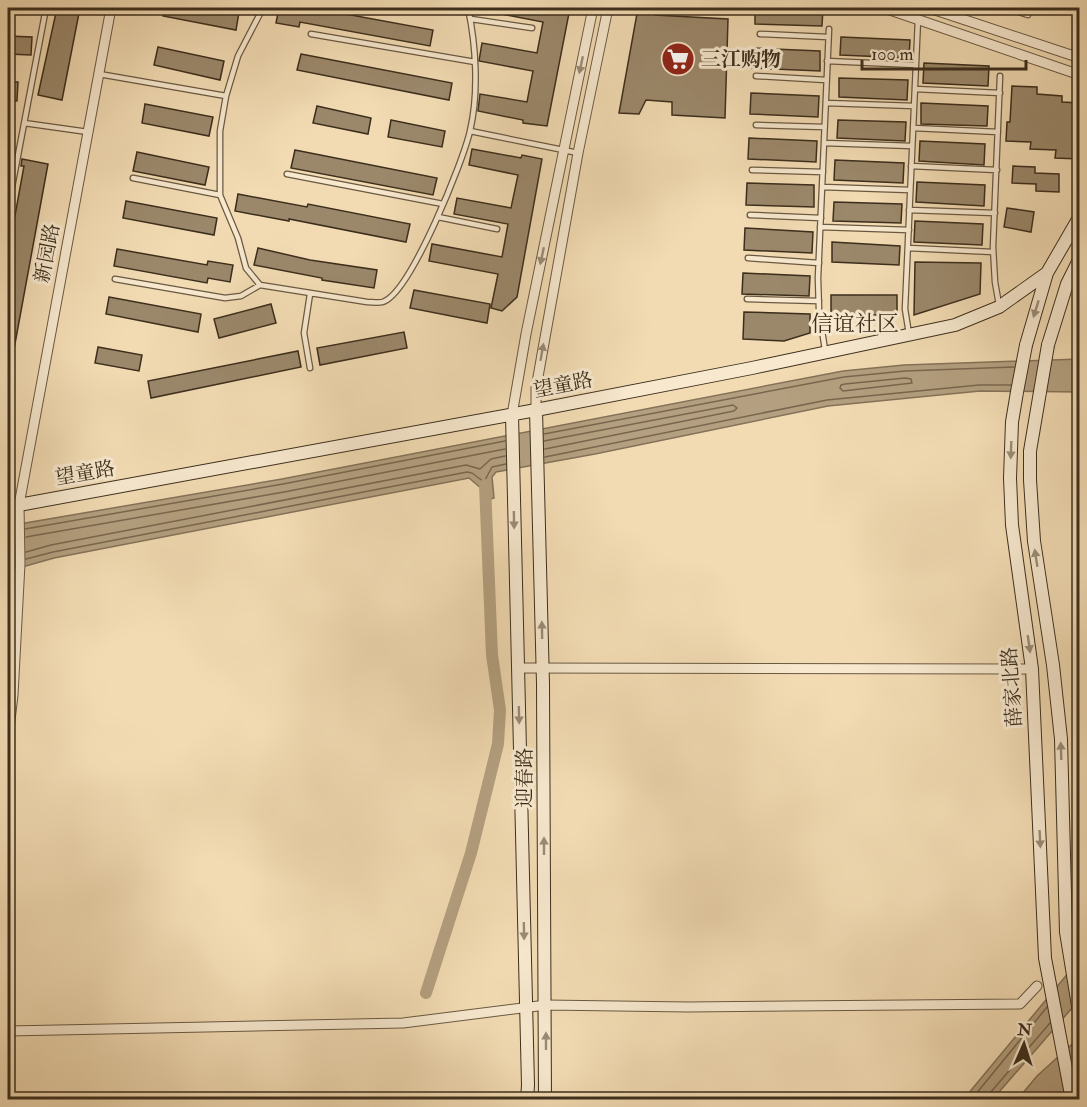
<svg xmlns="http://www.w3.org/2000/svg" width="1087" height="1107" font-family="'IM FELL Double Pica','Noto Serif SC',serif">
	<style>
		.water { fill: #b4a080; stroke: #847258; stroke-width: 1.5 }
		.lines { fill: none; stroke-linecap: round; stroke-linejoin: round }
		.shore { stroke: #78674e; stroke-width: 1.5 }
		.canal { stroke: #b4a080; stroke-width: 12 }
		.building { fill: #9b886b; stroke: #3c2e1c; stroke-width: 1.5 }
		.lane-casing { stroke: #6a5942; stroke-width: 7 }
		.street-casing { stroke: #6a5942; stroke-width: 11 }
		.secondary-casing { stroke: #3c2e1c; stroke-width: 14 }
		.lane { stroke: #f7e8ce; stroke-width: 4.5 }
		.street { stroke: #f7e8ce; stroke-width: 9 }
		.secondary { stroke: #f7e8ce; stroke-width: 12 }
		.secondary-bridge-casing { stroke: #3c2e1c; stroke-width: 14; stroke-linecap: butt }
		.secondary-bridge { stroke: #f7e8ce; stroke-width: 12 }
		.oneway { fill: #9a8b75 }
		.labels { text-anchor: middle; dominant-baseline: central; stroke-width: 6; stroke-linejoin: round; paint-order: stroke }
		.poi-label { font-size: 20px; font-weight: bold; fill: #3c2e1c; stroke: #f7e8ce; text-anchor: start }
		.street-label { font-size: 20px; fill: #3c2e1c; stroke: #f7e8ce }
		.quarter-label { font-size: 22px; fill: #3c2e1c; stroke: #f7e8ce }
	</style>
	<rect width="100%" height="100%" fill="#f2dbb3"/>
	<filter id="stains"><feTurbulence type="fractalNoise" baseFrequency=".00333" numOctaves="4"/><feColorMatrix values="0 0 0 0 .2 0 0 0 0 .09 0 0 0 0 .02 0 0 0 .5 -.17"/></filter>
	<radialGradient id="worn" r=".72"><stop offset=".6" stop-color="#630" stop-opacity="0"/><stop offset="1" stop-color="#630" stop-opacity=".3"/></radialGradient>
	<path class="water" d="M1079,359v33l-99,-1 -152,15 -233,48 -99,18 -4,5 2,21 -13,4 1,-13 -13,-11 -415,80 -46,13v-45l274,-47 561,-108 61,-6z
		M1079,960v40l-86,99 -30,1z
		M1079,1038v43l-19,18 -43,1 20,-24z"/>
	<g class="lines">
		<path class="shore" d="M905,378l6,1 1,4 -69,8 -3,-3 1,-3 4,-1z
			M544,434l300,-57 61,-6 109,-4
			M544,441l189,-36 4,3 -3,3 -189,38
			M545,457l282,-57 152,-15h32
			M25,529l258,-45 222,-43
			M26,537l258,-45 221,-43
			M26,552l25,-7 415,-80 14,4 11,-10 14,-3
			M26,559l27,-7 414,-80 5,1 12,9 8,-15 14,-3
			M971,1100l76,-93
			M989,1100l1,-7 60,-70"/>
		<path class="canal" d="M426,993l45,-140 27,-109 2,-34 -8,-55 -7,-170"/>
	</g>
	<path class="building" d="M57,8h23l-18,92 -24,-5z
		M165,8h49l25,4 -3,18 -73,-14z
		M279,8l25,3 1,-3h8l120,22 -3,16 -130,-24 -1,5 -23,-4z
		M492,8h78l-23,118 -24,-3v-3l-45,-9 2,-17 47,8 6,-31 -54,-10 3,-18 55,10 6,-31 -52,-10z
		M638,8h16l1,7 73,4 -3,99 -53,-3v-13l-26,-2 -7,14 -20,-1z
		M755,8h68l-1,18 -67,-2z
		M8,36l24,1 -1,18 -23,-1z
		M841,37l69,3 -1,18 -69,-3z
		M158,47l66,14 -4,19 -66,-15z
		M753,48l67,3v20l-68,-3z
		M301,54l151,29 -3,17 -152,-30z
		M924,63l65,3 -1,20 -65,-3z
		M839,78l69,2 -1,20 -68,-3z
		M8,82h10l-1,19 -9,-1z
		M1012,86l25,1v7l25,2v6l18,1v56l-25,-1 1,-8 -26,-1 1,-7 -25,-1 1,-19h3z
		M751,93l68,3 -1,21 -68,-3z
		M921,103l67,3 -1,20 -66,-2z
		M145,104l68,13 -4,19 -67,-13z
		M317,106l54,12 -3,16 -55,-11z
		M391,120l54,11 -3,16 -54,-10z
		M838,120l68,2 -1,19 -68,-3z
		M749,138l68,3 -1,21 -68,-3z
		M920,141l65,3 -1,21 -65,-4z
		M472,149l49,9 1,-3 20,4 -25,138 -15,14 -11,-3 7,-34 -69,-13 3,-17 70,13 6,-33 -54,-10 3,-16 54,10 7,-33 -49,-10z
		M295,150l142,28 -4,17 -142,-27z
		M137,152l72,15 -4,18 -72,-14z
		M22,159l26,5 -36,196 -4,-1v-105l16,-88h-3z
		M835,160l69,3 -1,20 -69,-3z
		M1013,166l22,1v6l24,1v18l-23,-1v-7l-24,-1z
		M917,182l68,3 -1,21 -68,-4z
		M747,183l67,2v22l-68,-2z
		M238,194l69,13 1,-3 102,20 -4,18 -117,-23v2l-54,-10z
		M126,201l91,17 -3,17 -91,-17z
		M834,202l68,2 -1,19 -68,-2z
		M1007,208l27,4 -3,20 -27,-5z
		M915,221l68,3 -1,21 -68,-3z
		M745,228l68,4 -1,21 -68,-3z
		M832,242l68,4 -1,19 -67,-3z
		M258,248l52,12 67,10 -3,18 -52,-8v-2l-68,-13z
		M117,249l90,16 1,-4 25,4 -3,17 -22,-4 -1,5 -93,-17z
		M915,262l66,1 -1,31 -66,21z
		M743,273l67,3 -1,20 -67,-2z
		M414,290l76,14 -3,19 -77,-15z
		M831,295h66v20h-66z
		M109,297l92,17 -3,18 -92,-18z
		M271,304l5,19 -57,15 -5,-19z
		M744,312l66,2v19l-26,8 -41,-2z
		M404,332l3,16 -87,17 -3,-17z
		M98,347l44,8 -3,16 -44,-8z
		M298,351l3,16 -150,31 -3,-17z"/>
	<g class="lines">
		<defs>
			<path id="lane" d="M263,8l-25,48 -12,40 -6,35v64l18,43 8,30 14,17 107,17c6,0 14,2 18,-1 27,-13 78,-139 85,-170 9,-38 6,-86 -2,-123
				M1007,8l21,7
				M471,19l61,9
				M311,34l164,28
				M760,34l68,3
				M827,61l89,4
				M99,74l127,22
				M756,76l70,4
				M915,89l85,4
				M826,103l88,3
				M24,123l64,9
				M756,125l68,2
				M913,128l85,4
				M470,131l108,22
				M824,143l88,3
				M911,166l86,4
				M752,170l71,2
				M287,174l156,30
				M133,178l87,17
				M822,187l88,3
				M8,208l38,-200
				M909,210l86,3
				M750,215l71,3
				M438,217l59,12
				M820,227l89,3
				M908,248l85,4
				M748,258l71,5
				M115,279l110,19 16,-2 19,-11
				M310,294l-6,39 6,35
				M747,299l72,2
				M999,305l-4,-23 -2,-35 7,-171
				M909,334l-4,-25 13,-290
				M825,350l-6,-39 -1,-33 11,-249"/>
			<path id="street" d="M884,8l196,67
				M929,8l151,50
				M536,410v-22l42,-235 30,-145
				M512,415l14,-81 67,-326
				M518,668l514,1
				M8,737l5,-42 7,-131 -1,-59 92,-497
				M8,1031l395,-8 143,-18 142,2 332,-3 17,-18"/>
			<path id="secondary" d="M1026,345l21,-72
				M1048,345l19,-61 13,-26
				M1017,392l-5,30 -2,56 2,47 20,144 13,289 27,142
				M1040,392l-10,59v29l4,61 19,124 8,74 5,193 14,86
				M536,410l7,274 2,416
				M512,415l16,670 -1,15
				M8,507l528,-97 216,-42 203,-43 44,-18 48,-34 33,-57"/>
		</defs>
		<use href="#lane" class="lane-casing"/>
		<use href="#street" class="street-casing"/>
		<use href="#secondary" class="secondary-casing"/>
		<use href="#lane" class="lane"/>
		<use href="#street" class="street"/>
		<use href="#secondary" class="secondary"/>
		<defs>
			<path id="secondary-bridge" d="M1017,392l9,-47
				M1040,392l8,-47"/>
		</defs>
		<use href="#secondary-bridge" class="secondary-bridge-casing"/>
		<use href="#secondary-bridge" class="secondary-bridge"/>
	</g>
	<defs><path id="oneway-solid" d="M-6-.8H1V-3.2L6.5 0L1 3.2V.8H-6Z" transform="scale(1.5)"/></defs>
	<g class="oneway">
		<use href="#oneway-solid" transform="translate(581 65) rotate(102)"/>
		<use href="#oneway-solid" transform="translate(542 256) rotate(102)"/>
		<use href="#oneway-solid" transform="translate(1036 309) rotate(107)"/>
		<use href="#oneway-solid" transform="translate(542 352) rotate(-80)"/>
		<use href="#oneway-solid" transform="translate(1011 450) rotate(92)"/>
		<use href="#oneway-solid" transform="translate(514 520) rotate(89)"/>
		<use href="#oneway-solid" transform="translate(1036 558) rotate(-99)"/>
		<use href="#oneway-solid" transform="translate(542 630) rotate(-91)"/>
		<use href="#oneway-solid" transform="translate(1029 644) rotate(82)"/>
		<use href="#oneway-solid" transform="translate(519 715) rotate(89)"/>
		<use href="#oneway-solid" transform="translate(1061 751) rotate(-92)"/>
		<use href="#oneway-solid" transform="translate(1040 839) rotate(87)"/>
		<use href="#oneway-solid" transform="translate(544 846) rotate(-90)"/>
		<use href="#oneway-solid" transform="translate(524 931) rotate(89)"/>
		<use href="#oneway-solid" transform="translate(546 1041) rotate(-90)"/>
	</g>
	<defs>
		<symbol id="supermarket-disc" viewBox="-11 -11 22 22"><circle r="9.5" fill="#8f2418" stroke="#f7e8ce"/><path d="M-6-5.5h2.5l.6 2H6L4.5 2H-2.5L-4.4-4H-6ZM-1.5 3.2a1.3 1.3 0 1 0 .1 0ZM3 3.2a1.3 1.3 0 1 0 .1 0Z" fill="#fff"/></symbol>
	</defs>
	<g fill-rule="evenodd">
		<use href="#supermarket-disc" x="659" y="40" width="38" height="38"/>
	</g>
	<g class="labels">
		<g class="poi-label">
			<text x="701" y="59">三江购物</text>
		</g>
		<g class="street-label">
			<text transform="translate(47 253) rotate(-79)">新园路</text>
			<text transform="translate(563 385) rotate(-11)">望童路</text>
			<text transform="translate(85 473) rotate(-10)">望童路</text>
			<text transform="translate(1012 687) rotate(-94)">薛家北路</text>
			<text transform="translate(524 778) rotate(-90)">迎春路</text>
		</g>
		<g class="quarter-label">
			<text x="855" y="324">信谊社区</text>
		</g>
	</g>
	<rect width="1087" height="1107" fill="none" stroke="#f2dbb3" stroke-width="30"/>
	<rect x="9" y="9" width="1069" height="1089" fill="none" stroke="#3c2e1c" stroke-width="3"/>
	<rect x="15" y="15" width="1057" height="1077" fill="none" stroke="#3c2e1c" stroke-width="1.5"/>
	<g transform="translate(1024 1044) rotate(3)" stroke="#f7e8ce" stroke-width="4.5" paint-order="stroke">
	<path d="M0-4.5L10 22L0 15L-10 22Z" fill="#3c2e1c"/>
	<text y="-9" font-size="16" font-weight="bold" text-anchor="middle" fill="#3c2e1c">N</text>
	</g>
	<path d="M862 60v9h164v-9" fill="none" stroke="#3c2e1c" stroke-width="3"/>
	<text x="871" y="60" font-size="18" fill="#3c2e1c" stroke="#f7e8ce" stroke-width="4.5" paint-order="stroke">100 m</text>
	<rect width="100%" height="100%" filter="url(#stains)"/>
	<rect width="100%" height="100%" fill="url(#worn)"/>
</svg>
